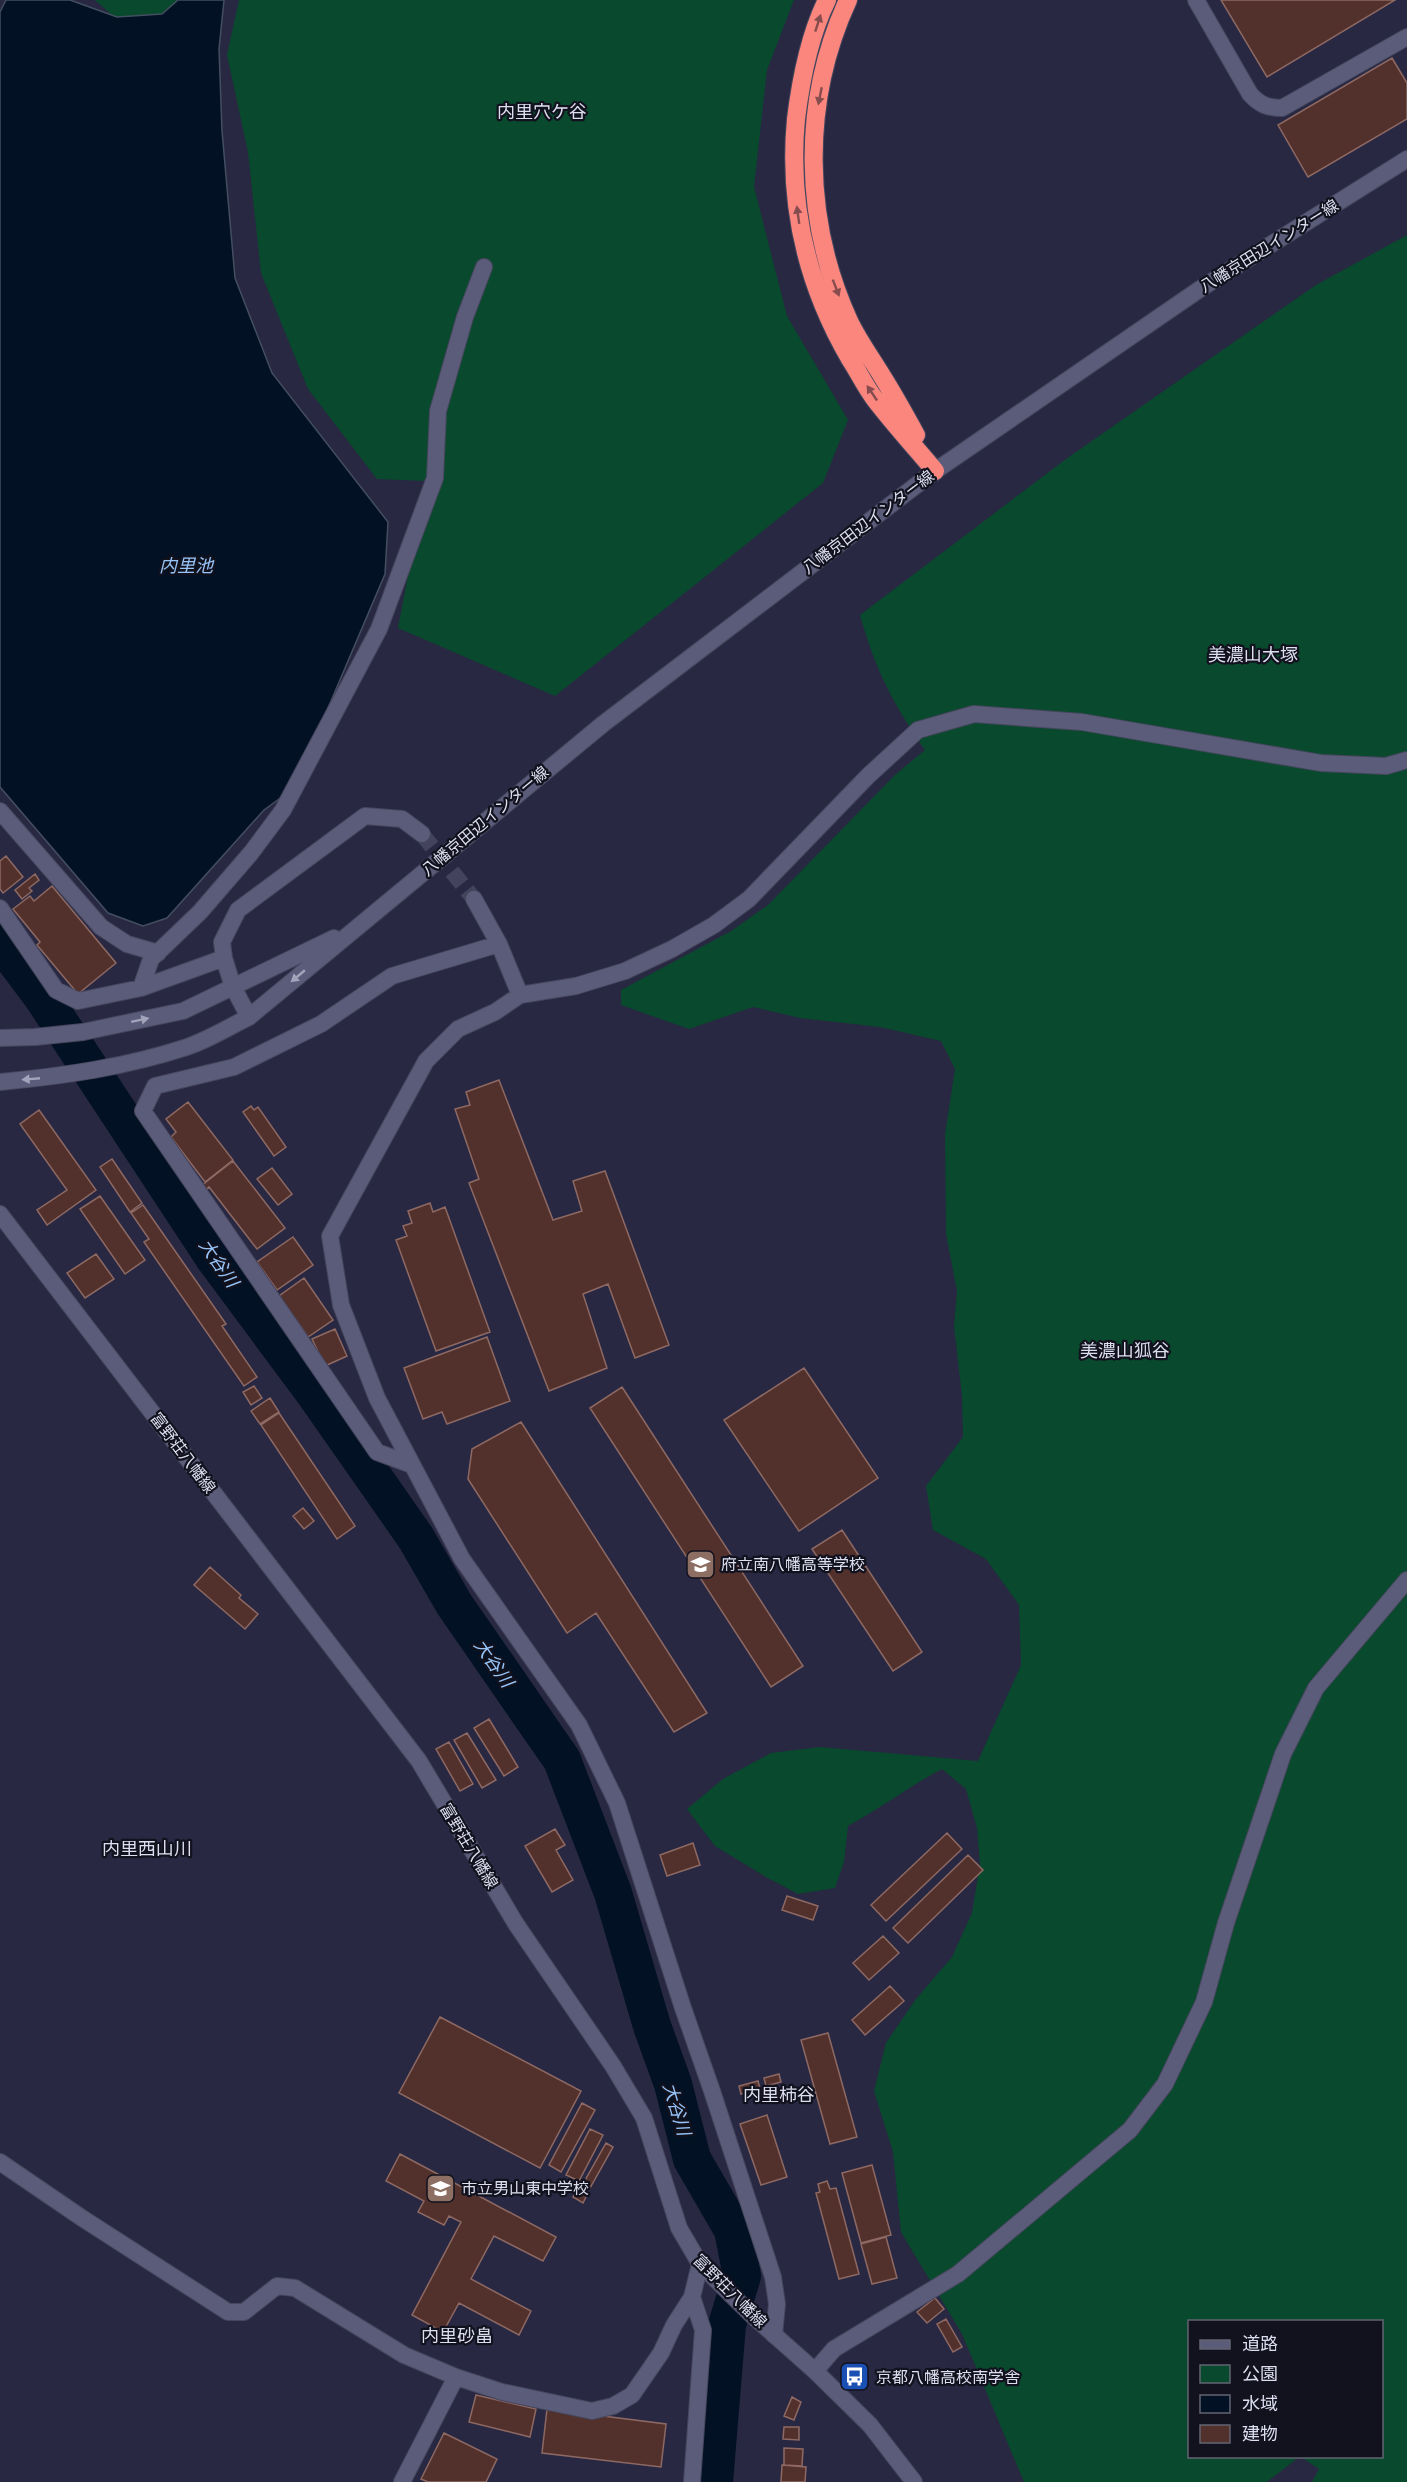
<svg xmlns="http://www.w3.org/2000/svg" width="1407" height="2482" font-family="'Roboto Condensed','Noto Sans JP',sans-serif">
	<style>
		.green { fill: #09492d }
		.water { fill: #021124; stroke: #444e61; stroke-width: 1.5 }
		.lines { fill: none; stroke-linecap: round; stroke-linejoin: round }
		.river { stroke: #021124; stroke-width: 38 }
		.building { fill: #52312c; stroke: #8e6963; stroke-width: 1.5 }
		.minor-tunnel { stroke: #43435d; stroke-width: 16; stroke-dasharray: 16 8; stroke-linecap: butt }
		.minor-casing { stroke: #46465d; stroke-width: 18 }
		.tertiary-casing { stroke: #46465d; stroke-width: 18 }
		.secondary-casing { stroke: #46465d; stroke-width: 18 }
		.motorway-casing { stroke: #46465d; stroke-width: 20 }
		.minor { stroke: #5a5c7a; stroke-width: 16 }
		.tertiary { stroke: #5a5c7a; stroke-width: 16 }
		.secondary { stroke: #5a5c7a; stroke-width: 16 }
		.motorway { stroke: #fa867e; stroke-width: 18 }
		.oneway { fill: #864c4e }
		.oneway2 { fill: #a2a4bb }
		.labels { text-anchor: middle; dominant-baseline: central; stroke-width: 4.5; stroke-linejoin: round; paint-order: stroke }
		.street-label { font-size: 16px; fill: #dddef0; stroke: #12121e }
		.poi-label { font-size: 16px; fill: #dddef0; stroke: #12121e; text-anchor: start }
		.neighbourhood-label { font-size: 18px; fill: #dddef0; stroke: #12121e }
		.water-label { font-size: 18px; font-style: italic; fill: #97c4f8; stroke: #12121e }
	</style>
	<rect width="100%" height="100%" fill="#282843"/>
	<path class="green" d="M95,0h97l-24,28 -43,-1z
		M239,0h555l-27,70 -13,117 33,129 61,104 -25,63 -268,213 -157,-68 28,-147 -49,-2 -69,-90 -47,-116 -13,-121 -21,-97z
		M1407,235v2247h-95l7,-13 -18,-12 81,-1v-134h-192v134l109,1 -32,25h-243l-62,-148 -61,-102 -8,-80 -19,-61 12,-48 30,-44 36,-42 20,-44 8,-49 -3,-36 -11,-39 -24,-20c-32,17 -61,39 -94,57l-4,36 -9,26 -37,6 -32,-17 -51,-31 -28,-37 36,-30 48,-26 49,-6 158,14 43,-96 -2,-60 -33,-46 -53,-29 -7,-44 37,-49 -1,-41 -8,-70 3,-35 -11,-57 -1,-100 10,-65 -14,-28 -61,-14 -80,-9 -47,-11 -64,22 -68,-24v-15l110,-59 37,-26 127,-130 30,-25c-32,-46 -50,-81 -65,-135l206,-156 250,-174z"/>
	<path class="water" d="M6,0h64l47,17 45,-3 16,-14h46l-5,49 3,82 13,147 37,95 116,149 -3,52 -91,214 -30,22 -97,108 -24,8 -35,-13 -108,-126v-775z"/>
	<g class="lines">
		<path class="river" d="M0,940l42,56 173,263 101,136 100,143 38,66 108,156 51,133 39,133 21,58 19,75 41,71 9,46 -15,49 -13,157"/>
	</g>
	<path class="building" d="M1221,0h174l-128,77z
		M1392,58l15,25v36l-99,58 -30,-52z
		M6,856l17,21 -20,16 -3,-4v-28z
		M35,874l4,6 -10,8 3,3 -10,8 -7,-9z
		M52,886l64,77 -38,31 -41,-49 3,-3 -27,-33 17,-13 4,5z
		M499,1080l54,140 29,-9 -9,-30 32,-10 64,174 -34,13 -27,-74 -25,10 24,74 -58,23 -80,-208 10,-4 -24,-70 15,-4 -4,-13z
		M188,1102l45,58 -28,22 -34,-45 5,-5 -10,-13z
		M251,1106l3,4 4,-3 28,40 -12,9 -31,-44z
		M39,1110l57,80 -49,35 -10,-15 30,-20 -47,-66z
		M112,1159l30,44 -12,9 -30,-45z
		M233,1161l52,67 -28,21 -48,-62 -4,4 -4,-5z
		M272,1168l20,26 -14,11 -21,-26z
		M100,1196l45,64 -20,14 -45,-65z
		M430,1203l3,9 12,-5 45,125 -54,19 -40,-111 11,-4 -4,-10 9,-3 -4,-12z
		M143,1205l83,119 -4,2 35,51 -13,9 -100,-144 5,-3 -18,-26z
		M293,1237l20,28 -36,25 -20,-28z
		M96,1254l18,25 -29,19 -18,-25z
		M304,1278l29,42 -25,17 -29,-41z
		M335,1329l12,27 -22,10 -13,-27z
		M487,1337l23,64 -63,23 -5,-12 -19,7 -19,-51z
		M804,1368l74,110 -79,53 -75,-111z
		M254,1386l8,12 -11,7 -8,-13z
		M622,1387l181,279 -32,21 -181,-279z
		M270,1398l9,14 -19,12 -9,-13z
		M279,1413l76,113 -18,13 -76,-114z
		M521,1422l186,291 -33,19 -78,-119 -29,20 -99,-154 4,-30z
		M303,1508l11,13 -10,8 -11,-13z
		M842,1530l80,122 -29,19 -81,-122z
		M210,1567l31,28 -2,3 19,16 -13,15 -51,-44z
		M489,1719l29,48 -14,9 -30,-48z
		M467,1733l29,47 -14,8 -28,-48z
		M449,1742l24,42 -13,7 -24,-42z
		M555,1829l10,16 -9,5 17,30 -21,12 -27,-46z
		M947,1833l15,16 -76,72 -15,-16z
		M693,1843l7,22 -33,11 -7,-21z
		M968,1855l15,15 -75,73 -15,-15z
		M787,1896l31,10 -5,14 -31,-10z
		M883,1936l16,17 -30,27 -16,-17z
		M890,1986l14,15 -39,34 -13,-15z
		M440,2017l141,74 -41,77 -141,-75z
		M828,2033l29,104 -27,7 -29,-104z
		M779,2074l2,8 -15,4 -2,-8z
		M758,2081l2,8 -19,5 -2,-8z
		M582,2103l13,7 -34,62 -12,-7z
		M767,2115l20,62 -26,8 -21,-61z
		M590,2129l13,6 -24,46 -13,-6z
		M606,2143l7,4 -23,41 -7,-4z
		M400,2154l156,83 -13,24 -49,-25 -23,43 60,32 -12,24 -60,-32 -16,29 -31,-17 49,-93 -12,-6 -5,9 -26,-13 6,-11 -38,-20z
		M872,2165l19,70 -30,8 -19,-70z
		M827,2181l3,8 6,-1 23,86 -20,5 -23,-86 4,-1 -2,-8z
		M578,2188l10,5 -5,10 -10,-6z
		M886,2237l11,41 -25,6 -11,-40z
		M935,2298l9,11 -17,14 -10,-11z
		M946,2319l16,28 -9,5 -16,-28z
		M476,2395l60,14 -6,28 -61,-15z
		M792,2397l9,5 -7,18 -10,-4z
		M547,2409l119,15 -5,43 -119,-14z
		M784,2427h15v13l-16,-1z
		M444,2433l53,26 -11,23h-58l-7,-3z
		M784,2448l19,1 -1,17 -18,-1z
		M782,2465l24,2 -1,15h-24z"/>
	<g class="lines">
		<path class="minor-tunnel" d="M422,834l52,65"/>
		<defs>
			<path id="minor" d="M0,811l101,116 26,17 31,9
				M474,899l25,45 21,51
				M0,908l56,82 22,11 63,-13 83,-30
				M141,988l10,-29 49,-47 51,-59 32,-43 96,-181 56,-151 3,-67 27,-94 19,-50
				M249,1017l-16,-30 -9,-29 -2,-16 16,-32 127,-94 37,3 20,15
				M412,1465l-35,-13 -234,-341 12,-25 79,-19 87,-43 71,-48 107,-32
				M0,2162l82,56 146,94h16l33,-26 18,2 109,67 52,22 46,15 90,19 21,-5 19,-11 29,-42 13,-28 18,-28
				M774,2335l3,-31 -4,-27 -61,-186 -29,-83 -66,-205 -38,-78 -117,-166 -85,-161 -36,-93 -11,-69 96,-175 32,-32 37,-17 25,-17 56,-9 49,-15 47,-22 42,-24 35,-26 119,-123 50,-46 56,-16 108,8 239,41 65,3 21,-6
				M815,2371l19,-22 124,-75 172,-144 35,-46 39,-82 22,-79 57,-169 33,-66 91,-108
				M402,2482l54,-105
				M692,2482l11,-152 -11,-33 8,-33"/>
			<path id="tertiary" d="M1196,0l54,94c10,11 18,14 32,14l125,-71"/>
			<path id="secondary" d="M0,1038l35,-1 48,-5 100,-21 151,-73
				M0,1082c64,-6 126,-15 187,-35 21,-7 42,-20 62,-30l354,-293 332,-253 265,-182 207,-130
				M0,1214l419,547 97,163 97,142 31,52 35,110 21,36 54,53 61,54 55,54 44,57"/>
			<path id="motorway" d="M827,0c-18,36 -26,79 -31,119 -8,85 11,166 54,240 8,12 15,27 24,39 19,25 41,49 61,73
				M848,0c-47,102 -45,220 1,321 9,19 22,37 33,55 12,19 23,39 34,59"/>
		</defs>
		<use href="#minor" class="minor-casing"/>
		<use href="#tertiary" class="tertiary-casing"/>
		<use href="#secondary" class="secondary-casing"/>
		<use href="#motorway" class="motorway-casing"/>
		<use href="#minor" class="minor"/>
		<use href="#tertiary" class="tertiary"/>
		<use href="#secondary" class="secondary"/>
		<use href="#motorway" class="motorway"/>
	</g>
	<defs><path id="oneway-solid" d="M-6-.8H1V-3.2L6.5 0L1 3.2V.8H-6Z" transform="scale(1.5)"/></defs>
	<g class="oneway">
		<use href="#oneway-solid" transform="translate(818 23) rotate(-72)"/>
		<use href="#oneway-solid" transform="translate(820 96) rotate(101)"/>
		<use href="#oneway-solid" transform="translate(798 215) rotate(-98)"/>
		<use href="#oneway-solid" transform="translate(836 288) rotate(69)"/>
		<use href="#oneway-solid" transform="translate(872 393) rotate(-124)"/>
	</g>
	<g class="oneway2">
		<use href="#oneway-solid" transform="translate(298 976) rotate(140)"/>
		<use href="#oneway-solid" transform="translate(140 1020) rotate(-12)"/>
		<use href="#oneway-solid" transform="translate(31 1079) rotate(175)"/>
	</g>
	<defs>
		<symbol id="school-square" viewBox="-11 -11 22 22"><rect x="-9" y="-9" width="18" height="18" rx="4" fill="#8d6e63" stroke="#12121e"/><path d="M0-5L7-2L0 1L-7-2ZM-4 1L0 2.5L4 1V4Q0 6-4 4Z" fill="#fff"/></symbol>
		<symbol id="bus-square" viewBox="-11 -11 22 22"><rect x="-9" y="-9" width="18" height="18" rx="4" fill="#1a4fb4" stroke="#12121e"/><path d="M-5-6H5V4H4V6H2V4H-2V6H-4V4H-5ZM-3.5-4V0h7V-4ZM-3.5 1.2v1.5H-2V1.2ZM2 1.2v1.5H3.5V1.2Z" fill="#fff"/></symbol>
	</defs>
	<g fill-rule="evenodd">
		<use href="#school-square" x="684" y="1548" width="33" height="33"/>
		<use href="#school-square" x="424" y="2172" width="33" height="33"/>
		<use href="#bus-square" x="838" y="2360" width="33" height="33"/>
	</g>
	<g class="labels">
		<g class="street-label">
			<text transform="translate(1269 246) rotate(-32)">八幡京田辺インター線</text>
			<text transform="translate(868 522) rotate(-37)">八幡京田辺インター線</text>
			<text transform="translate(485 821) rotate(-40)">八幡京田辺インター線</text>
			<text transform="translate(183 1453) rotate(53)">富野荘八幡線</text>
			<text transform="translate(469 1846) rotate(59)">富野荘八幡線</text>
			<text transform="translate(730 2291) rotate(45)">富野荘八幡線</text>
		</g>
		<g class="poi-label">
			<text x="721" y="1564">府立南八幡高等学校</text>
			<text x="461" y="2188">市立男山東中学校</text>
			<text x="876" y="2377">京都八幡高校南学舎</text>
		</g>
		<g class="neighbourhood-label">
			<text x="542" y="111">内里穴ケ谷</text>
			<text x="1253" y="654">美濃山大塚</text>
			<text x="1125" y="1350">美濃山狐谷</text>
			<text x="147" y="1848">内里西山川</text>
			<text x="779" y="2094">内里柿谷</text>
			<text x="457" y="2335">内里砂畠</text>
		</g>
		<g class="water-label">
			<text x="186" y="565">内里池</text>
			<text transform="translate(219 1263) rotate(55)">大谷川</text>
			<text transform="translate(494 1663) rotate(55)">大谷川</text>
			<text transform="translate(677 2109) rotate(73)">大谷川</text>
		</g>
	</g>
	<rect x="1188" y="2320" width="195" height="138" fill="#12121e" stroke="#636472" stroke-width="1.5"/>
	<rect x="1200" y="2340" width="30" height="9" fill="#5a5c7a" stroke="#636472" stroke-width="1.5"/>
	<text x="1242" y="2350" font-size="18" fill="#dddef0">道路</text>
	<rect x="1200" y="2365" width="30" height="18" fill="#09492d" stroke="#636472" stroke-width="1.5"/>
	<text x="1242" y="2380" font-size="18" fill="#dddef0">公園</text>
	<rect x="1200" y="2395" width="30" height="18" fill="#021124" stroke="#636472" stroke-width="1.5"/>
	<text x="1242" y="2410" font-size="18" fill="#dddef0">水域</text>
	<rect x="1200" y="2425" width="30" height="18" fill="#52312c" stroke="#636472" stroke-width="1.5"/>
	<text x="1242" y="2440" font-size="18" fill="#dddef0">建物</text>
</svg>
